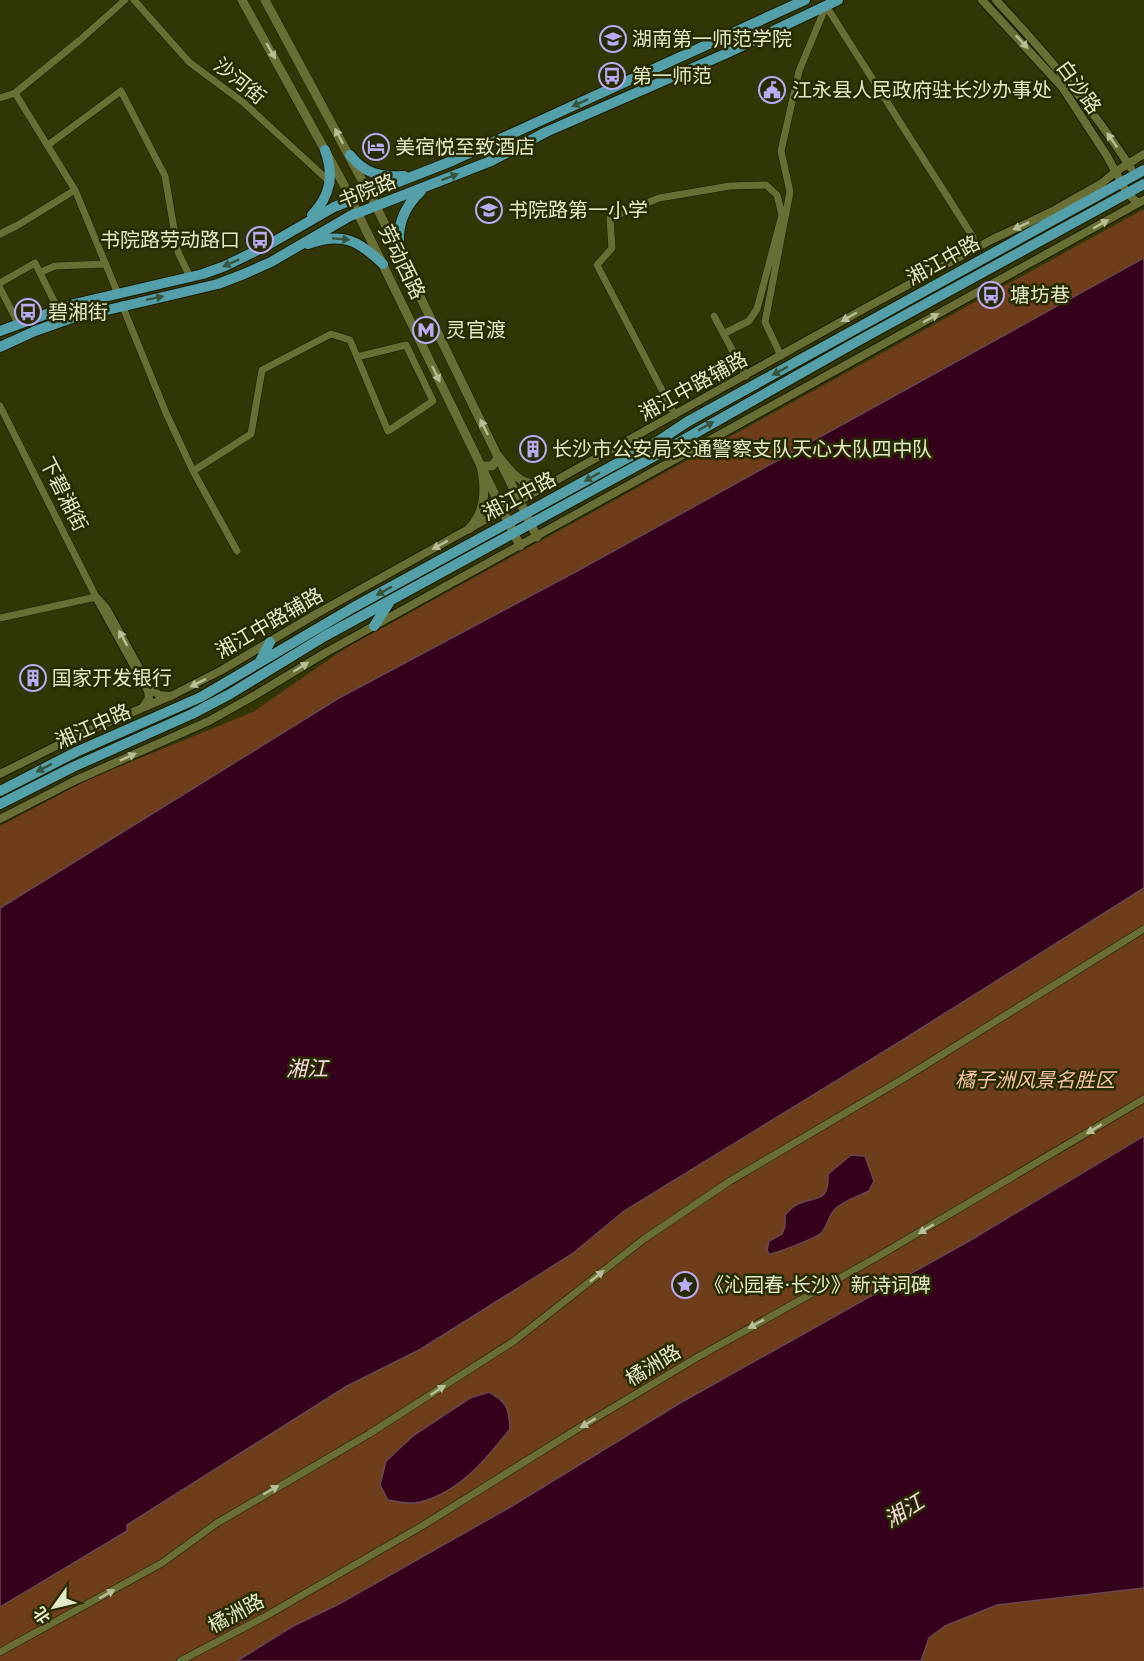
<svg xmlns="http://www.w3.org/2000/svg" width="1144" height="1661" font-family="'Times New Roman','Noto Sans SC',serif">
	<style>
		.green { fill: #6e3d19 }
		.water { fill: #35001c; stroke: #694650; stroke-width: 1.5 }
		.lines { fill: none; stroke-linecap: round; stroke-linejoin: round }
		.minor-casing { stroke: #1a1c00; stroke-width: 8 }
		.tertiary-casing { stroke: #1a1c00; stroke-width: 10 }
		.secondary-casing { stroke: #1a1c00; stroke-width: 10 }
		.primary-casing { stroke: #1a1c00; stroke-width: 12 }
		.minor { stroke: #696f34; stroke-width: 7 }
		.tertiary { stroke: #696f34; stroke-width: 8 }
		.secondary { stroke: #696f34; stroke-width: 9 }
		.primary { stroke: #53a0ab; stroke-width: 10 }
		.oneway { fill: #b8be95 }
		.oneway2 { fill: #37543c }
		.labels { text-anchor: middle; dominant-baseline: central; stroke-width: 5; stroke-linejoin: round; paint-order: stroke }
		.poi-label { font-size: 20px; fill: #e3e8c9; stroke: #282b00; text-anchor: start }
		.street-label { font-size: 20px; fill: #e3e8c9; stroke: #282b00 }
		.park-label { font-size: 20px; font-style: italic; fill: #f9c5a4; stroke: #282b00 }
		.water-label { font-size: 21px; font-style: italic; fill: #f9dae5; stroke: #282b00 }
	</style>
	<rect width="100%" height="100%" fill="#323606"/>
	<path class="green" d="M1144,209v49l-565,312 -240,128 -339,210v-82l91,-48 162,-66 91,-63z
		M1144,888v248l-175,105 -289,162 -168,103 -173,98 -46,22 -56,35h-237v-54l127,-76v-6l220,-139 74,-37 151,-95 52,-43 269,-165z
		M1144,1588v73h-223l8,-23 16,-13 52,-20z"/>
	<path class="water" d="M1144,258v630l-251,158 -269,165 -52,43 -151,95 -74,37 -220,139v6l-127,76v-699l339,-210 240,-128z
		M1144,1136v452l-147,17 -52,21 -16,12 -8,23h-684l56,-35 46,-22 173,-98 168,-103 289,-162z
		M851,1155l14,1 9,25 -5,10c-11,5 -24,9 -34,18 -7,7 -7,17 -14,24 -4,5 -47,21 -52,21l-2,-4 2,-9 13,-7 3,-8v-11c3,-3 7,-8 11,-10 19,-10 33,0 32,-31z
		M489,1392c18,10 20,16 21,37 -24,30 -50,63 -90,73 -10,3 -22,0 -32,-2l-8,-15 6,-24 28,-26 56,-37z"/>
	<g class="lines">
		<defs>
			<path id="minor" d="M134,0l55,62 55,41 87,80
				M826,6l147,231 1,8 -6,7
				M15,93l60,97 43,104
				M0,98l15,-5 65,-53 45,-40
				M48,145l73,-54 44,85 13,76 12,25
				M0,234l18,-9 57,-35
				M41,272l14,-6 51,-2
				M0,283l35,-20 23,46
				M0,288l18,35
				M122,305l44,108 27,58 44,80
				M714,316l32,60
				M781,356l-16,-34 25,-130 -9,-41 18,-80 27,-65
				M0,406l96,191 -96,21
				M675,415l-78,-150 15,-17 -2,-30 49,-20 71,-12 36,-1 11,10 5,20 -25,94 -8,12 -24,12
				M193,471l58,-37 11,-64 69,-36 19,6 38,91 45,-30 -27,-56 -49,12
				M0,1652l162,-89 55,-40 152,-89 145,-93 130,-102 86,-58 176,-104 238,-148
				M180,1661l86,-45 156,-90 152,-95 122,-73 176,-98 272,-161"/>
			<path id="tertiary" d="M982,0l80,87 45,69 20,37 11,10
				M996,0c51,55 94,105 135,168
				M143,707l6,-9 -1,-7 -52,-94 10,11 44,80 9,7 10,1
				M0,774l76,-38 97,-41 49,-25 94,-56 544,-303 133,-72 58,-27 51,-29 13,-11 29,-18
				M0,819l76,-39 133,-59 48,-27 68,-41 819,-453"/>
			<path id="secondary" d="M242,0l101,183 177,363
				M265,0l111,206 161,331
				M469,529c17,-18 17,-40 12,-63h11l7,-9c15,20 26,32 52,26"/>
			<path id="primary" d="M350,155c15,19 30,22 54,21
				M312,215c19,-20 22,-40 13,-65
				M308,244c35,-12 50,-4 75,20
				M401,255c-6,-25 1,-46 20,-64
				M0,331l74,-27 129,-30 22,-8 43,-21 66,-38 118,-46 353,-161
				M0,347l35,-16 34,-12 149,-35 26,-10 27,-12 79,-46 141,-55 55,-29 179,-78 113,-54
				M374,626l15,-23
				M259,663l11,-21
				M0,791l76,-39 125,-55 153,-90 306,-167 27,-18 457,-252
				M0,804l73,-37 119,-53 38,-20 95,-58 337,-184 196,-111 286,-157"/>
		</defs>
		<use href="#minor" class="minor-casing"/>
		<use href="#tertiary" class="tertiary-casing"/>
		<use href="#secondary" class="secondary-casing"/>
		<use href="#primary" class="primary-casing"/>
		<use href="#minor" class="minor"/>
		<use href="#tertiary" class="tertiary"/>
		<use href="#secondary" class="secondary"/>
		<use href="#primary" class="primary"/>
	</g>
	<defs><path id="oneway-solid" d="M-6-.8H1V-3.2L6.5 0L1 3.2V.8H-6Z" transform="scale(1.5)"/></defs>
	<g class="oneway">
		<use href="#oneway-solid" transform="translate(1022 42) rotate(47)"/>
		<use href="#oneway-solid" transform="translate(271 51) rotate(60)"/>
		<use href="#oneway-solid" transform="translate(339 136) rotate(-118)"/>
		<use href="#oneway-solid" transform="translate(1112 140) rotate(-125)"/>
		<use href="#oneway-solid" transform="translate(1101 224) rotate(-29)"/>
		<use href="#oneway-solid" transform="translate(1021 226) rotate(155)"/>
		<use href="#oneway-solid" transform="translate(849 317) rotate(150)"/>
		<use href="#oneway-solid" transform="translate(931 318) rotate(-29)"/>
		<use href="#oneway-solid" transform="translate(436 374) rotate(64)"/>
		<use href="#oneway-solid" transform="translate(484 427) rotate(-116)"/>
		<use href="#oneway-solid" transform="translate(440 545) rotate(151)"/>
		<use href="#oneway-solid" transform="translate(123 638) rotate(-119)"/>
		<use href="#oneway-solid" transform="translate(301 667) rotate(-32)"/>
		<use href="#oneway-solid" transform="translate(198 683) rotate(153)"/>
		<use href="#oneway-solid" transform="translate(128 757) rotate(-24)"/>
		<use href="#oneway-solid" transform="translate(1094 1129) rotate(149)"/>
		<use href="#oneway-solid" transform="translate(926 1229) rotate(149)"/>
		<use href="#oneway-solid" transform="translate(597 1276) rotate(-38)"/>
		<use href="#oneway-solid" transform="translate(756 1324) rotate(151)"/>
		<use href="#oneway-solid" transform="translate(438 1390) rotate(-33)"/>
		<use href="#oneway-solid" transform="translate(588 1423) rotate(149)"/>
		<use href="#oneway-solid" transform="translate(271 1490) rotate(-30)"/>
		<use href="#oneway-solid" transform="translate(107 1594) rotate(-29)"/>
	</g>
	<g class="oneway2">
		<use href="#oneway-solid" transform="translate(580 103) rotate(155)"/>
		<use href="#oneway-solid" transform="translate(450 177) rotate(-21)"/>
		<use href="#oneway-solid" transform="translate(341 239) rotate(4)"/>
		<use href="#oneway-solid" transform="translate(231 263) rotate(156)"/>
		<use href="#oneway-solid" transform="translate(155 298) rotate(-12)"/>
		<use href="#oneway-solid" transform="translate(780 371) rotate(151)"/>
		<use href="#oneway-solid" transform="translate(706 426) rotate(-29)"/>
		<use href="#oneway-solid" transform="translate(592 477) rotate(151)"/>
		<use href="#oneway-solid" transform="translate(384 591) rotate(151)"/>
		<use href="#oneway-solid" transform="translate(44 768) rotate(153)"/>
	</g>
	<defs>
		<symbol id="university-ring" viewBox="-11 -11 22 22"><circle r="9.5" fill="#282b00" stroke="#bbaaf6" stroke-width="1.5"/><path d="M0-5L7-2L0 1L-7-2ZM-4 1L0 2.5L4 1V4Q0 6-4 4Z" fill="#bbaaf6"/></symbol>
		<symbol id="bus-ring" viewBox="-11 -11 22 22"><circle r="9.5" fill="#282b00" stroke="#bbaaf6" stroke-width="1.5"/><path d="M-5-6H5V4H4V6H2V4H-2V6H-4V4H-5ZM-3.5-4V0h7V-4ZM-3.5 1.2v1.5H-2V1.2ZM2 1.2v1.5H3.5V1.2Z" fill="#bbaaf6"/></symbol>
		<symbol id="civic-ring" viewBox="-11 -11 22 22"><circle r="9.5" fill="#282b00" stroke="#bbaaf6" stroke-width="1.5"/><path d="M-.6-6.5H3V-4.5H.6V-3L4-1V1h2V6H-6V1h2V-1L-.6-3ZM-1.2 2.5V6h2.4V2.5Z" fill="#bbaaf6"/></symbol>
		<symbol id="hotel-ring" viewBox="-11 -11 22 22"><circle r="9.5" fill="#282b00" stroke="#bbaaf6" stroke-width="1.5"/><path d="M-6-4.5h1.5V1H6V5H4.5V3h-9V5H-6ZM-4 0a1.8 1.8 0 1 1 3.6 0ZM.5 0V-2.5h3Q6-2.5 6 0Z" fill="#bbaaf6"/></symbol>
		<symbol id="school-ring" viewBox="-11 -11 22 22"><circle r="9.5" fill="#282b00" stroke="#bbaaf6" stroke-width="1.5"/><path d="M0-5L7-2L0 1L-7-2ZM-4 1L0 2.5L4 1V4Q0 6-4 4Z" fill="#bbaaf6"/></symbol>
		<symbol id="metro-ring" viewBox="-11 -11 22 22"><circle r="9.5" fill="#282b00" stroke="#bbaaf6" stroke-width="1.5"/><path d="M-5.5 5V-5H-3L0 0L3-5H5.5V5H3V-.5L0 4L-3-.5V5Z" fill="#bbaaf6"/></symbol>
		<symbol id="building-ring" viewBox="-11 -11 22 22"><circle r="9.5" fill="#282b00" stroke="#bbaaf6" stroke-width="1.5"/><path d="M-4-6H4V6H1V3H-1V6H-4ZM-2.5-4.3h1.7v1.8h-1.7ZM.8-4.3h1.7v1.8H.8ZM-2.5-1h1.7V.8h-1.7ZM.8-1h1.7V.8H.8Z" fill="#bbaaf6"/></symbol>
		<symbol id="sight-ring" viewBox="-11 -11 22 22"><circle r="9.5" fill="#282b00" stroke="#bbaaf6" stroke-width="1.5"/><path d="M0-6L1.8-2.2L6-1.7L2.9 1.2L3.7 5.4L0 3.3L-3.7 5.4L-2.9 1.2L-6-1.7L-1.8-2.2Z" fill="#bbaaf6"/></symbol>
	</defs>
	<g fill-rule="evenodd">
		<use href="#university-ring" x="598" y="24" width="30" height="30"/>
		<use href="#bus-ring" x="597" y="61" width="30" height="30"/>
		<use href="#civic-ring" x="757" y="75" width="30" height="30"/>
		<use href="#hotel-ring" x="361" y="132" width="30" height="30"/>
		<use href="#school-ring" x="474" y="195" width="30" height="30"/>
		<use href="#bus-ring" x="245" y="225" width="30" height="30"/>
		<use href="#bus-ring" x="976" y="280" width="30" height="30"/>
		<use href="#bus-ring" x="13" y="297" width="30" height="30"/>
		<use href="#metro-ring" x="411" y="315" width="30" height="30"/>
		<use href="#building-ring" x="518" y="434" width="30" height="30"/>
		<use href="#building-ring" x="18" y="663" width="30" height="30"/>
		<use href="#sight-ring" x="670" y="1270" width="30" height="30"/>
	</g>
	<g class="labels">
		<g class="poi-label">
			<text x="632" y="39">湖南第一师范学院</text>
			<text x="632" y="76">第一师范</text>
			<text x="792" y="90">江永县人民政府驻长沙办事处</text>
			<text x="395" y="147">美宿悦至致酒店</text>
			<text x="508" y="210">书院路第一小学</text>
			<text x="240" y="240" text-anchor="end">书院路劳动路口</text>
			<text x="1010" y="295">塘坊巷</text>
			<text x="48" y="312">碧湘街</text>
			<text x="446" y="330">灵官渡</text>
			<text x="552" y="449">长沙市公安局交通警察支队天心大队四中队</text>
			<text x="52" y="678">国家开发银行</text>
			<text x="704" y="1285">《沁园春·长沙》新诗词碑</text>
		</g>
		<g class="street-label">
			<text transform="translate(240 81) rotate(39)">沙河街</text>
			<text transform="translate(1079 87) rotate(54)">白沙路</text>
			<text transform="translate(367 191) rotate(-22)">书院路</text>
			<text transform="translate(943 260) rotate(-29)">湘江中路</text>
			<text transform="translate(402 262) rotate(64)">劳动西路</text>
			<text transform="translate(693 386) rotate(-29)">湘江中路辅路</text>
			<text transform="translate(64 494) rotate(63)">下碧湘街</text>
			<text transform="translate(519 496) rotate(-28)">湘江中路</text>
			<text transform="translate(269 623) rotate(-30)">湘江中路辅路</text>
			<text transform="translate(93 726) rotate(-24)">湘江中路</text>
			<text transform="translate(653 1365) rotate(-31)">橘洲路</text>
			<text transform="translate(236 1613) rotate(-28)">橘洲路</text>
		</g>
		<g class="park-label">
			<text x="1035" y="1080">橘子洲风景名胜区</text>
		</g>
		<g class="water-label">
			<text x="307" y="1069">湘江</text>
			<text transform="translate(904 1511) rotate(-32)">湘江</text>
		</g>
	</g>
	<g transform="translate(54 1607) rotate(236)" stroke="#282b00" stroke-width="4.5" paint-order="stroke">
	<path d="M0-4.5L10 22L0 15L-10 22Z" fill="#e3e8c9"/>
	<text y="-9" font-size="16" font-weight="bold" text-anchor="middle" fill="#e3e8c9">北</text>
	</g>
</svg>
